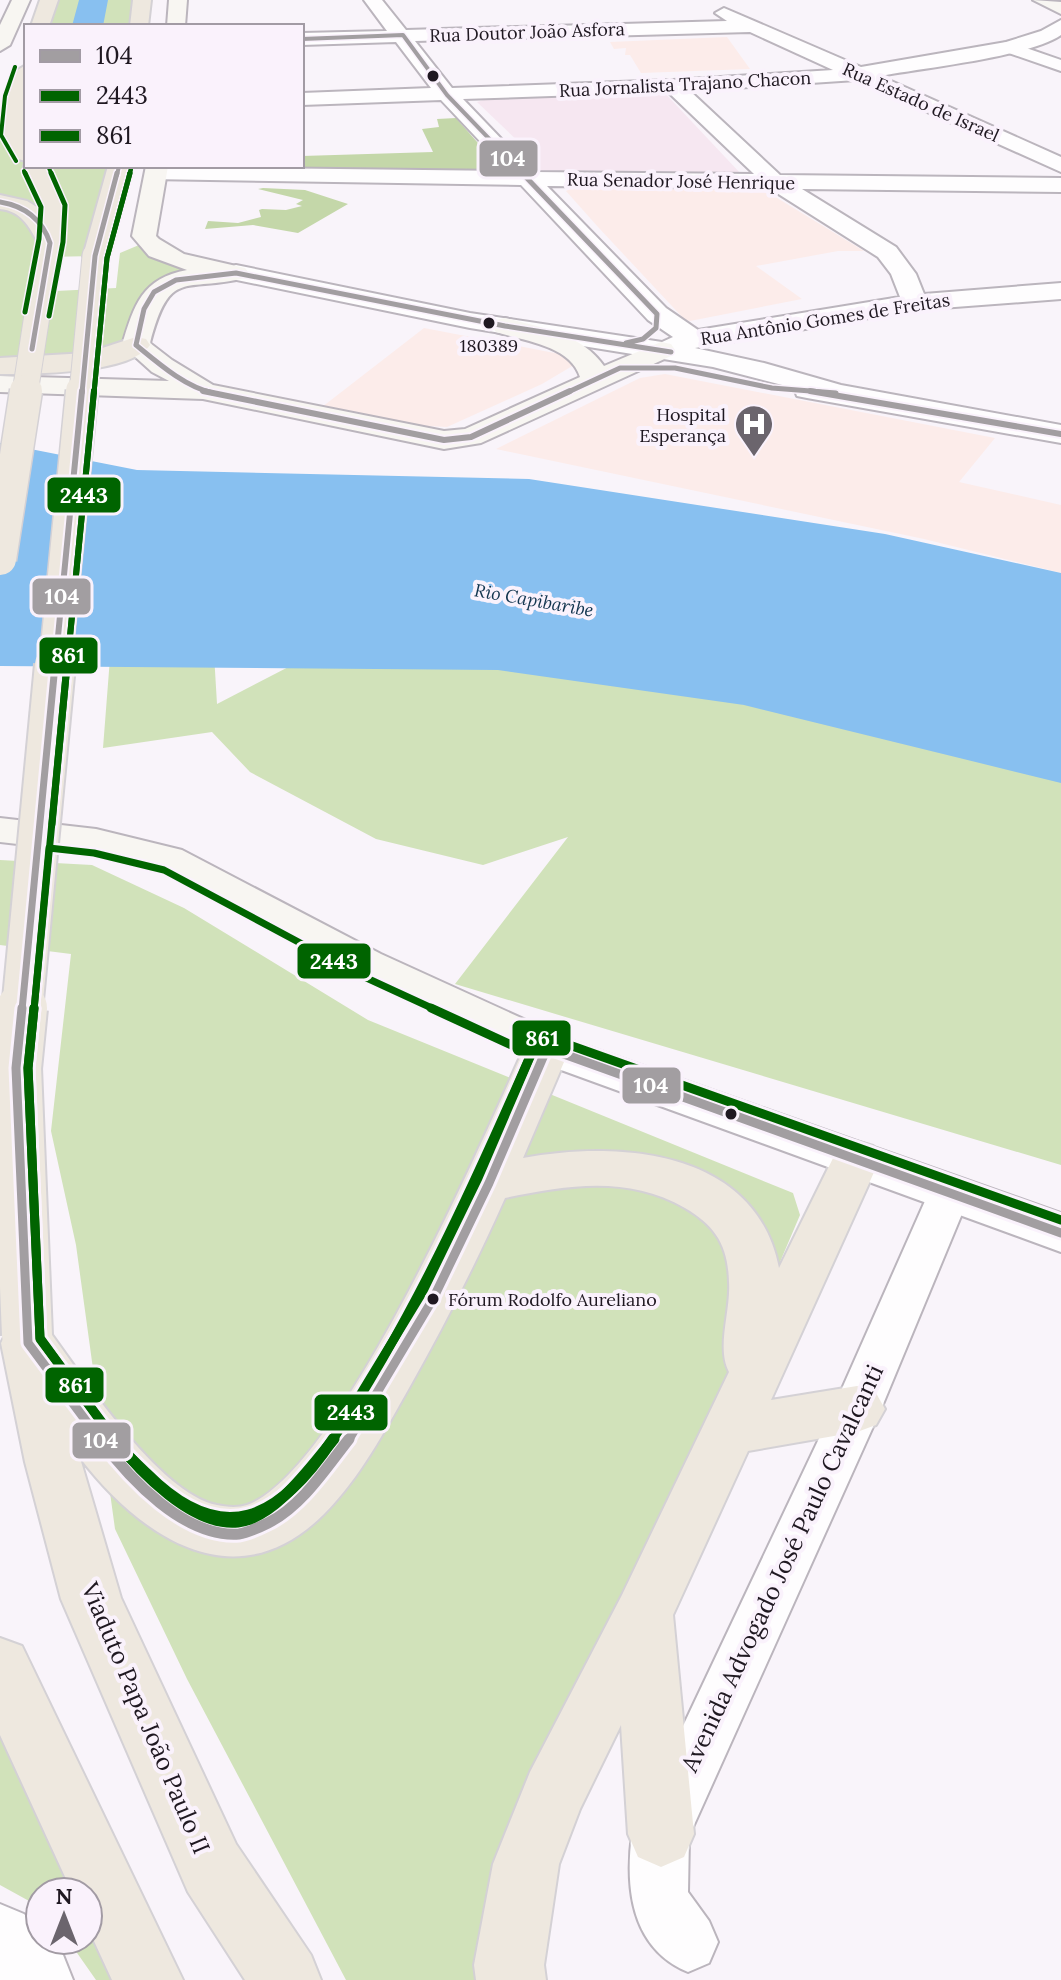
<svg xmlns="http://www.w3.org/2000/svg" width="1061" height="1980" font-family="Lora,serif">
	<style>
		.education { fill: #f6e7f1 }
		.medical { fill: #fcecea }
		.green { fill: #d1e2ba }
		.forest { fill: #c4d7a9 }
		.water { fill: #88c0f0 }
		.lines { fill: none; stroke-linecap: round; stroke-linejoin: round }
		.minor-casing { stroke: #bbb5bd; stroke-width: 4 }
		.tertiary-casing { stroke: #bbb5bd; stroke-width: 4 }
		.secondary-casing { stroke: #bbb5bd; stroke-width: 4 }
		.trunk-casing { stroke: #d4d1d5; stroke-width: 4 }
		.minor { fill: #fefdfe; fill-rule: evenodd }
		.tertiary { fill: #fefdfe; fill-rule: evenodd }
		.secondary { fill: #f8f6f2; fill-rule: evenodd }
		.trunk { fill: #eee8df; fill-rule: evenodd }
		.trunk-bridge-far3-casing { stroke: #d4d1d5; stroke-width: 27; stroke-linecap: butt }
		.trunk-bridge-far2-casing { stroke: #d4d1d5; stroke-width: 35; stroke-linecap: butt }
		.trunk-bridge-far1-casing { stroke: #d4d1d5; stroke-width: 44; stroke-linecap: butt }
		.trunk-bridge-casing { stroke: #d4d1d5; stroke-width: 54; stroke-linecap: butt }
		.trunk-bridge-far3 { stroke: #eee8df; stroke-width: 25 }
		.trunk-bridge-far2 { stroke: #eee8df; stroke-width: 32 }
		.trunk-bridge-far1 { stroke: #eee8df; stroke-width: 40 }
		.trunk-bridge { stroke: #eee8df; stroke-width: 50 }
		.bus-1-far5-casing { stroke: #faf2fc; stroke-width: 7 }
		.bus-1-far4-casing { stroke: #faf2fc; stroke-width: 8 }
		.bus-1-far3-casing { stroke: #faf2fc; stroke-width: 10 }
		.bus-1-far2-casing { stroke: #faf2fc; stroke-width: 12 }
		.bus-1-far1-casing { stroke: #faf2fc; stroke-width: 15 }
		.bus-1-casing { stroke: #faf2fc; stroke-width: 17 }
		.bus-2-far5-casing { stroke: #faf2fc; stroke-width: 7 }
		.bus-2-far4-casing { stroke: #faf2fc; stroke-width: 8 }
		.bus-2-far3-casing { stroke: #faf2fc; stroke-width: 10 }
		.bus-2-far2-casing { stroke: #faf2fc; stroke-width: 12 }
		.bus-2-far1-casing { stroke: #faf2fc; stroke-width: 15 }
		.bus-2-casing { stroke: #faf2fc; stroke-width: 17 }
		.bus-3-far5-casing { stroke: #faf2fc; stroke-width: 7 }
		.bus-3-far4-casing { stroke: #faf2fc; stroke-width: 8 }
		.bus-3-far3-casing { stroke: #faf2fc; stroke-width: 10 }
		.bus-3-far2-casing { stroke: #faf2fc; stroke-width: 12 }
		.bus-3-far1-casing { stroke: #faf2fc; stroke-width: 15 }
		.bus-3-casing { stroke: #faf2fc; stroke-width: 17 }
		.bus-1-far5 { stroke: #a29ea1; stroke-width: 4 }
		.bus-1-far4 { stroke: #a29ea1; stroke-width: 5 }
		.bus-1-far3 { stroke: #a29ea1; stroke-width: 6 }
		.bus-1-far2 { stroke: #a29ea1; stroke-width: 7 }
		.bus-1-far1 { stroke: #a29ea1; stroke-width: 9 }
		.bus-1 { stroke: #a29ea1; stroke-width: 11 }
		.bus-2-far5 { stroke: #006400; stroke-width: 4 }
		.bus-2-far4 { stroke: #006400; stroke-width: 5 }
		.bus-2-far3 { stroke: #006400; stroke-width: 6 }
		.bus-2-far2 { stroke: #006400; stroke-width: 7 }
		.bus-2-far1 { stroke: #006400; stroke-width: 9 }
		.bus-2 { stroke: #006400; stroke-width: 11 }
		.bus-3-far5 { stroke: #006400; stroke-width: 4 }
		.bus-3-far4 { stroke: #006400; stroke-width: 5 }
		.bus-3-far3 { stroke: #006400; stroke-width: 6 }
		.bus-3-far2 { stroke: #006400; stroke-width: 7 }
		.bus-3-far1 { stroke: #006400; stroke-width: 9 }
		.bus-3 { stroke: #006400; stroke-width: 11 }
		.bus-dot { fill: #1f1821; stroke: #faf2fc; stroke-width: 3 }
		.labels { text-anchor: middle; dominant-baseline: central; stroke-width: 8; stroke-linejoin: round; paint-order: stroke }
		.far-street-label { font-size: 18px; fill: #1f1821; stroke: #faf2fc }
		.bus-label { font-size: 18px; fill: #1f1821; stroke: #faf2fc }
		.far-poi-label { font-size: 18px; fill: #1f1821; stroke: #faf2fc; text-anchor: end }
		.far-water-label { font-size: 18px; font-style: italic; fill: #11344e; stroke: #faf2fc }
		.near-street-label { font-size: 24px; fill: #1f1821; stroke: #faf2fc }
		.line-badge { stroke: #faf2fc; stroke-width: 3 }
		.badge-label { font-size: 22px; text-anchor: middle; font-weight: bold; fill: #fff }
	</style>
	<rect width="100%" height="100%" fill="#f9f4fa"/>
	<path class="education" d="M662,90l80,85 -201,-3 -23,-24 6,-1 -47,-45 10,-3z"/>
	<path class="medical" d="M727,37l23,32 -109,4 -11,-18h-5l1,-7 -12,1 -4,-7z
		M572,188l192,2 100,61h-26l-82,15 46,33 -112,22 -5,-1 -87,-93 -32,-36z
		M424,328l141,27 7,5 2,5 -32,19 -95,43 -39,-2 -86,-18z
		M665,374l330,64 -36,44 102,23v68l-137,-34 -428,-90 144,-71z"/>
	<path class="green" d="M49,0h91l-5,26h-95z
		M26,71v95h82l-13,90 -49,1 -10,35 80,-4 4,-35 19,-8 16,13 39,8 -23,15 -40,65 -131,21v-162l28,8 -28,-9v-67l13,-2z
		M474,653l587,112v400l-606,-181 113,-147 -85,28 -107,-26 -126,-67 -38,-40 -109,16 7,-90 104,-4 3,50 83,-43z
		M0,860l92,5 92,43 184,112 425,173 7,22 -247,580 -62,185h-145l-159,-301 -72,-150 -39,-284 -25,-114 20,-177 -71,-9z
		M0,1667l148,313h-52l-28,-40h20v-48h-48v15l-40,-22z"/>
	<path class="forest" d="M456,118l44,50 -5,3 -326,-5h133v-10l131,-4 -11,-23 17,-2 -2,-8z
		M263,188l42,2 43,14 -50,29 -45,-8 -48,4 3,-8 30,2 23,-6 -2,-7 3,-1 24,1 16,-4 -6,-2 7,-4 -45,-11z"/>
	<path class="water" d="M79,0h29l-5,26h-31z
		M0,443l137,27 392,9 356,55 176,39v210l-317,-78 -246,-35 -498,-4z"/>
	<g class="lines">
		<defs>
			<path id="minor" d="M1009,42l52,18v11l-58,-20 -2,-4 2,-4z
				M950,1176l15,5 6,11 -90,217 -192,427 -1,56 21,29 9,21 -9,21 -21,9c-57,-24 -63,-84 -56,-138l201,-425 96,-217 6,-11z"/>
			<path id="tertiary" d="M364,0h18l24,30 321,-9 -12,-8 9,-5 137,59 145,-25 35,-11 20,-11v15c-32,22 -138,33 -181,41l181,81v15l-205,-92 -166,11 90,84 281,3v14l-259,-3 94,58 20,27 8,20 137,-11v16l-146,11 -220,38 69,15 77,22 220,40v18l-254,-45 -10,-2 -3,-8 -8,-2 -73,-19 -243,-39 -243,-50 -4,-5 4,-5 9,-3 234,48 192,29 11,-5 -25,-17 -127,-135 -373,-6 -3,-5 3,-5 8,-2 352,4 -67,-71 -139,5v-12l129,-5 -35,-46 -94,3v-12l85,-2zM750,32l83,38 -160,10 -221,8 -37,-47zM668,92l86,82 -221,-2 -70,-73zM547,186l222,2 109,69 13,17 9,23 -202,33 -32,-22z
				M547,1032l514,181v39l-530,-193 -7,-11 7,-11z
				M0,1904l24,10 16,17v9h9l14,15 10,25h-73z"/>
			<path id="secondary" d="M12,0h18l-20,45 -10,6v-26z
				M169,0h18l-2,26h-18z
				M1033,0l28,2v12z
				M146,166h22l-12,70 3,3 25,15 61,14 4,5 -4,5c-61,15 -75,-11 -95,65l22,17 41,25 231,46 21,-2 115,-52c-10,-32 -57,-36 -84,-45l-4,-6 4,-6 9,-2c35,9 77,16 99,48l57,-24 10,2 4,6 -4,6 -190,87 -37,6 -241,-50 -203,-7v-16l169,5 -17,-9 -30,-27c12,-40 20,-67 65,-75l-38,-14 -17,-20z
				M0,818l96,11 86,21 199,104 182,83 7,11 -7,11 -16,5 -16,-5 -180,-85 -197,-106 -58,-15 -96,-11z"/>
			<path id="trunk" d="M40,0h18l-9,26h-18z
				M133,0h18l-3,26h-18z
				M26,65v96l-8,-2 -16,-24 5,-36 9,-28z
				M26,163v3h20c16,28 28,67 9,96h-18l-3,-5 4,-14c-9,-17 -17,-32 -38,-34v-14l27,6 13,8 -5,-21 -11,-22z
				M108,166h22l-23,90 -3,5h-18l-3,-5z
				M136,337l10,2 4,6c-20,29 -117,29 -150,29v-16l87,-5z
				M547,1032l16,5 7,11 -47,110c97,-18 233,-8 256,110l60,-122 17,-5 17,5 7,13 -109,241 86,-14 19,7 9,16 -9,16 -19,7 -109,19 -75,164 21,219 -10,23 -23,10 -23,-10 -10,-23 -7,-109 -41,84 -21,55 -15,101 2,15h-70l-2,-15 19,-101 37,-92 92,-177 107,-223c-13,-25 2,-61 0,-90 -1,-36 -13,-56 -44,-74 -57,-33 -118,-23 -180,-10 -29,65 -61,128 -96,190 -25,44 -49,90 -85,126 -88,88 -182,24 -244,-56l41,140 115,246 75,111 10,25h-76l-57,-88 -127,-293 -36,-137 -24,-119 8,-15 19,-7 19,7c34,46 112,166 170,177 9,2 21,3 30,0 92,-33 235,-363 277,-457l7,-11z
				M0,1638l22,8 161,334h-71l-24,-52v-36h-16l-72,-157z"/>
		</defs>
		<use href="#minor" class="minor-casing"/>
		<use href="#tertiary" class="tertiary-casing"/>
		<use href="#secondary" class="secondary-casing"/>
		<use href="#trunk" class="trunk-casing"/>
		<use href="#minor" class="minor"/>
		<use href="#tertiary" class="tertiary"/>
		<use href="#secondary" class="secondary"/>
		<use href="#trunk" class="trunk"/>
		<defs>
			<path id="trunk-bridge-far3" d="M25,393l21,-136
				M82,393l13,-137"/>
			<path id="trunk-bridge-far2" d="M0,559l26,-168
				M55,667l27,-276"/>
			<path id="trunk-bridge-far1" d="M22,1010l33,-345"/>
			<path id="trunk-bridge" d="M22,1008l-6,60 11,267"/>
		</defs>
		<use href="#trunk-bridge-far3" class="trunk-bridge-far3-casing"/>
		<use href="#trunk-bridge-far2" class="trunk-bridge-far2-casing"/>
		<use href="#trunk-bridge-far1" class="trunk-bridge-far1-casing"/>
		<use href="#trunk-bridge" class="trunk-bridge-casing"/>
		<use href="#trunk-bridge-far3" class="trunk-bridge-far3"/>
		<use href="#trunk-bridge-far2" class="trunk-bridge-far2"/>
		<use href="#trunk-bridge-far1" class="trunk-bridge-far1"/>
		<use href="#trunk-bridge" class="trunk-bridge"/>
		<defs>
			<path id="bus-1-far5" d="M302,39l101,-4 44,60 77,80
				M117,175l2,-9"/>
			<path id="bus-1-far4" d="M522,173l135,141 -1,14 -13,11 -17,4
				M0,202c24,4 42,17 50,41l-18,106
				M136,345c22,18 49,42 77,48
				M136,345l8,-36 10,-17 22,-12 60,-7 269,53 166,26
				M82,393l13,-137 22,-83
				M566,393l54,-25h55l97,20 64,5"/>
			<path id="bus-1-far3" d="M203,391l241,49 27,-3 99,-46
				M810,391l251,43
				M55,667l27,-276"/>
			<path id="bus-1-far2" d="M22,1010l33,-345"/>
			<path id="bus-1-far1" d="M22,1008l-6,60 12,275 73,98
				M348,1441l85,-142 56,-116 58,-135 514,185"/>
			<path id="bus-1" d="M100,1439c29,39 84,99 139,95 8,-1 21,-7 29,-11 34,-17 58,-55 81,-84"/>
			<path id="bus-2-far5" d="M15,67l-10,29 -4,39 15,26
				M24,171l2,4
				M129,175l2,-6"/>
			<path id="bus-2-far4" d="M25,173l16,34 -2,32 -14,73
				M94,393l13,-135 23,-85"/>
			<path id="bus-2-far3" d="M67,667l27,-276"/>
			<path id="bus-2-far2" d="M52,824l15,-159
				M34,1010l15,-162 45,5 70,17 196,105 76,35"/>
			<path id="bus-2-far1" d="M34,1008l-6,60 12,270 75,103
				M332,1441c81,-122 141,-254 199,-387l-100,-46"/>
			<path id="bus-2" d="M113,1439c10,13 23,24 34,35 76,76 133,45 186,-35"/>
			<path id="bus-3-far5" d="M48,166l4,9
				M129,175l2,-6"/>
			<path id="bus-3-far4" d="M49,316l14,-74 2,-37 -14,-32
				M94,393l13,-135 23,-85"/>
			<path id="bus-3-far3" d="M67,667l27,-276"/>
			<path id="bus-3-far2" d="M34,1010l33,-345"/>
			<path id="bus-3-far1" d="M34,1008l-6,60 12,271 76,102
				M332,1441l90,-148 56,-115 58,-135 8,-7 517,184"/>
			<path id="bus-3" d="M115,1439c24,32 78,88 123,83 37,-4 74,-57 96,-83"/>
		</defs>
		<use href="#bus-1-far5" class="bus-1-far5-casing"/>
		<use href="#bus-1-far4" class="bus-1-far4-casing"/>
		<use href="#bus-1-far3" class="bus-1-far3-casing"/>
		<use href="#bus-1-far2" class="bus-1-far2-casing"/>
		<use href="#bus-1-far1" class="bus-1-far1-casing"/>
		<use href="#bus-1" class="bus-1-casing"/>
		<use href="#bus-2-far5" class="bus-2-far5-casing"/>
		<use href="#bus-2-far4" class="bus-2-far4-casing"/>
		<use href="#bus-2-far3" class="bus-2-far3-casing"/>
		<use href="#bus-2-far2" class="bus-2-far2-casing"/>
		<use href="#bus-2-far1" class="bus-2-far1-casing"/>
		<use href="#bus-2" class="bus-2-casing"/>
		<use href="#bus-3-far5" class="bus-3-far5-casing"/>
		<use href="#bus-3-far4" class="bus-3-far4-casing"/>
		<use href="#bus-3-far3" class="bus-3-far3-casing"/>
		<use href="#bus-3-far2" class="bus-3-far2-casing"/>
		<use href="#bus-3-far1" class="bus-3-far1-casing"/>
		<use href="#bus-3" class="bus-3-casing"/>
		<use href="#bus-1-far5" class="bus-1-far5"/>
		<use href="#bus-1-far4" class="bus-1-far4"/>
		<use href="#bus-1-far3" class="bus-1-far3"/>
		<use href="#bus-1-far2" class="bus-1-far2"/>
		<use href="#bus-1-far1" class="bus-1-far1"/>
		<use href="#bus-1" class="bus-1"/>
		<use href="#bus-2-far5" class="bus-2-far5"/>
		<use href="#bus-2-far4" class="bus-2-far4"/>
		<use href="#bus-2-far3" class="bus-2-far3"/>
		<use href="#bus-2-far2" class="bus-2-far2"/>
		<use href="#bus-2-far1" class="bus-2-far1"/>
		<use href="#bus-2" class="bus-2"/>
		<use href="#bus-3-far5" class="bus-3-far5"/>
		<use href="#bus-3-far4" class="bus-3-far4"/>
		<use href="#bus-3-far3" class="bus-3-far3"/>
		<use href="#bus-3-far2" class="bus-3-far2"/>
		<use href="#bus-3-far1" class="bus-3-far1"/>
		<use href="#bus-3" class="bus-3"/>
	</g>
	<defs>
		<symbol id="hospital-pin" viewBox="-11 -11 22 30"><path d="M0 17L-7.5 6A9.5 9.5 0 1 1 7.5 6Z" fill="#6b656d" stroke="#faf2fc"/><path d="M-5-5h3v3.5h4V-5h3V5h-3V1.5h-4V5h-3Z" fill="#fff"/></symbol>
	</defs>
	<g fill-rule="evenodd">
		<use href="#hospital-pin" x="732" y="402" width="44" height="60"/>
	</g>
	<g class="bus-dot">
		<circle cx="433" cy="76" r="7"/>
		<circle cx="489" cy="323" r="7"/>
		<circle cx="731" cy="1114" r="7"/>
		<circle cx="433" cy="1299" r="7"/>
	</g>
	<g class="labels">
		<g class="far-street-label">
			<text transform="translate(527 32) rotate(-2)">Rua Doutor João Asfora</text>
			<text transform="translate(685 84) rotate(-3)">Rua Jornalista Trajano Chacon</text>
			<text transform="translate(921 102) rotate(24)">Rua Estado de Israel</text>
			<text transform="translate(681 181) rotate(1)">Rua Senador José Henrique</text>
			<text transform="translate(825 319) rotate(-9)">Rua Antônio Gomes de Freitas</text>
		</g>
		<g class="bus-label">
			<text x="489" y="345">180389</text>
			<text x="448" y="1299" text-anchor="start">Fórum Rodolfo Aureliano</text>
		</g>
		<g class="far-poi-label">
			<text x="726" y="414">Hospital<tspan x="726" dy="21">Esperança</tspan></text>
		</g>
		<g class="far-water-label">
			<text transform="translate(534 600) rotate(10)">Rio Capibaribe</text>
		</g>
		<g class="near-street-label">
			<text transform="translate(782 1568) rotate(-65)">Avenida Advogado José Paulo Cavalcanti</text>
			<text transform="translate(146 1718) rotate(67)">Viaduto Papa João Paulo II</text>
		</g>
	</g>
	<g class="line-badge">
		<rect x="478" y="139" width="61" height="39" rx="8" fill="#a29ea1"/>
		<rect x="46" y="476" width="76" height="38" rx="8" fill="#006400"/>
		<rect x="31" y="577" width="61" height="39" rx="8" fill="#a29ea1"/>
		<rect x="38" y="636" width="61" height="39" rx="8" fill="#006400"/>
		<rect x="296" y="942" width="76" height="38" rx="8" fill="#006400"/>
		<rect x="511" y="1019" width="61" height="38" rx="8" fill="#006400"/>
		<rect x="621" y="1066" width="61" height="39" rx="8" fill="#a29ea1"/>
		<rect x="44" y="1366" width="61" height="38" rx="8" fill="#006400"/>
		<rect x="313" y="1393" width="76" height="39" rx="8" fill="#006400"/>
		<rect x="71" y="1421" width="61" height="39" rx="8" fill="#a29ea1"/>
	</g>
	<g class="badge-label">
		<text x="508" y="166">104</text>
		<text x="84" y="503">2443</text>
		<text x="62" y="604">104</text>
		<text x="68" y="663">861</text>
		<text x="334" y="969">2443</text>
		<text x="542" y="1046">861</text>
		<text x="651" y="1093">104</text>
		<text x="75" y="1393">861</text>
		<text x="351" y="1420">2443</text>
		<text x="101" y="1448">104</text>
	</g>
	<rect x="24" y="24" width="280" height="144" fill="#faf2fc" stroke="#a29ba4" stroke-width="2"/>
	<rect x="40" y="50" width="40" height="12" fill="#a29ea1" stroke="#a29ba4" stroke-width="2"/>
	<text x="96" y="64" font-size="24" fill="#1f1821">104</text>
	<rect x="40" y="90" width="40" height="12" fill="#006400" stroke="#a29ba4" stroke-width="2"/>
	<text x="96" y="104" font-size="24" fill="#1f1821">2443</text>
	<rect x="40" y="130" width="40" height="12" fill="#006400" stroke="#a29ba4" stroke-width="2"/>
	<text x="96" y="144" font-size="24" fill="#1f1821">861</text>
	<g transform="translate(64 1916)"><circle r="38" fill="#faf2fc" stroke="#a29ba4" stroke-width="2"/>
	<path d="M0-6L14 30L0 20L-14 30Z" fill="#6b656d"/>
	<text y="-12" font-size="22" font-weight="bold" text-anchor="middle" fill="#1f1821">N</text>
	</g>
</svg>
